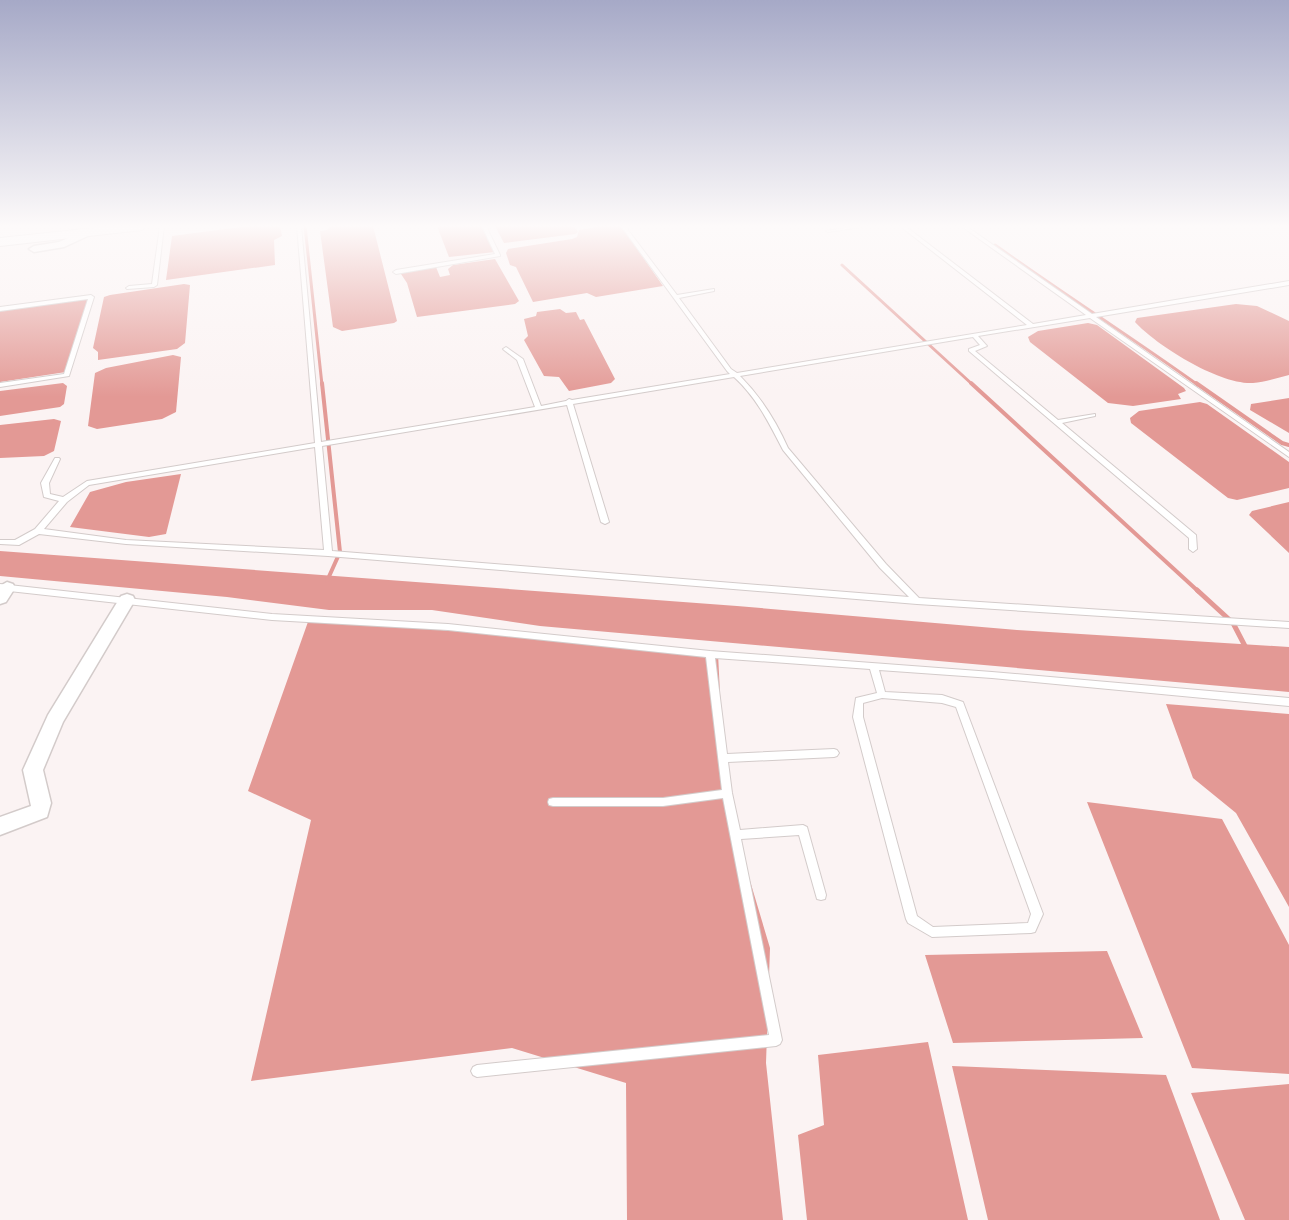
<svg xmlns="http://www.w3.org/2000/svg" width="1289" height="1220" font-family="Overpass,sans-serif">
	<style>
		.water { fill: #e39995 }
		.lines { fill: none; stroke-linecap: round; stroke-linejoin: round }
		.stream-far2 { stroke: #e39995; stroke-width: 3 }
		.stream-far1 { stroke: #e39995; stroke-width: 4 }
		.stream { stroke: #e39995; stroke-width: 5 }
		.service-casing { stroke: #d3cbca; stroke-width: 2 }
		.minor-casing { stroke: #d3cbca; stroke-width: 3 }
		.tertiary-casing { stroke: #d3cbca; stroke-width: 2 }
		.service { fill: #fff; fill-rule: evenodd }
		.minor { fill: #fff; fill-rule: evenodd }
		.tertiary { fill: #fff; fill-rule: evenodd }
	</style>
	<rect width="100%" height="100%" fill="#fbf3f3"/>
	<path class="water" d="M248,226h32l2,10 -8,4 1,25 -109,15 6,-44z
		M330,226h43l24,95 -3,2 -52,8 -9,-4 -13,-96 7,-1z
		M437,226h45l13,26 -46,5z
		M495,226h79l4,6 -3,2 -71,9z
		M600,226h21l42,60 -67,11 -9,-4 -54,9 -17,-35 -6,-2 -4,-12 2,-4 64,-10 5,-2 2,-7z
		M495,259l24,42 -4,3 -98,13 -10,-34 -6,-9 3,-2 32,-5 4,10 10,-2 -2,-6 5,-4z
		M184,284l6,1 -5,58 -8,6 -79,11v-8l-5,-4 11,-51 6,-2z
		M90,297l-24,75 -66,10v-74z
		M1236,304l21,2 32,15v54c-12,3 -25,7 -36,8 -33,2 -96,-37 -118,-61l2,-4z
		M560,309l6,4 10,-1 4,8 4,-1 31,60 -4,4 -42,8 -10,-14 -15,-1 -20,-36 4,-4 -4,-17 12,-3 1,-4z
		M1088,323l9,2 87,63 2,3 -8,3 3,5 -48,7 -25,-3 -78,-61 -2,-5 10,-6z
		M173,355l8,2 -5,55 -14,7 -65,10 -9,-3 7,-53 11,-5z
		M63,383l4,3 -3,18 -4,3 -60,9v-25z
		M1289,398v35l-39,-23 1,-6z
		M1200,402l7,2 82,58v26l-52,12 -9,-2 -97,-75 -1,-5 9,-7z
		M54,419l7,2 -7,30 -10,5 -44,2v-33z
		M181,474l-15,60 -17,3 -79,-10 20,-35 36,-10z
		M1289,502v51l-40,-38 3,-4z
		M0,551l737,55 280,24 272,17v45l-749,-66 -108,-16h-103l-102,-13 -227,-21z
		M309,619l409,34 7,144 45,151 -4,115 17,157h-156l-1,-137 -114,-35 -261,33 60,-261 -63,-29z
		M1166,704l123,10v193l-53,-94 -43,-35z
		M1087,802l135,17 67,126v129l-97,-6z
		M1107,951l36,87 -190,5 -28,-88z
		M928,1042l40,178h-161l-9,-85 26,-10 -6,-70z
		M952,1066l214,9 54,145h-232z
		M1289,1084v136h-44l-54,-127z"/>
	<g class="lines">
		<path class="stream-far2" d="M305,226l17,159
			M995,245c67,48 136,92 203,140
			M842,265l131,120"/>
		<path class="stream-far1" d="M322,383l18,169 -13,29
			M971,383l228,209
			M1196,383l86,60 7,2"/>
		<path class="stream" d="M1197,590l36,33 13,25"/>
		<defs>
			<path id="service" d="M160,226h4l-7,59 -3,2 -27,2 -1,-1 3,-2 23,-2z
				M297,226h4l20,216 214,-35 -18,-47 -13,-10 -1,-1 3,-2 17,12 18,47 25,-5 3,-2 3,1 158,-26 -3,-3 -106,-145h4l52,69 37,-6v2l-35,7 52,71 6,4 290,-48 -127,-99h5l128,98 53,-9 -125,-89h5l126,88 197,-33v4l-193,32 193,135v5l-199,-139 -112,18 9,10 -12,5 83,69 37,-6v2l-33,7 134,112 1,14 -4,3 -4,-3v-11l-220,-187v-2l11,-4 -7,-8 -233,39c21,21 36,45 48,72l98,116 33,34 370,24v6l-372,-24 -589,-48 -202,-12 -87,-10 -20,11 -19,-1v-4h15l20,-11 24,-28 -15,-4 -3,-14 14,-25h4l1,1 -11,24 1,11 13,3 24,-16 228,-38zM734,377c23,21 35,46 49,73l97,118 29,29 -577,-46 -10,-105 245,-41 34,117 4,2 4,-2 -36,-118zM315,447l9,103 -198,-10 -82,-11 23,-27 22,-17z
				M482,226h4l14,29v1l-104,18 -3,-2 3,-2 99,-16z
				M858,226h10l-40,6 -2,-1z
				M91,295l3,2 -25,79 -69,11v-4l64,-9 24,-75 -88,12v-4z
				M0,584l272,30 176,10 262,27 282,21 297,26v8l-297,-28 -113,-8 6,22 57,3 21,7 80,212 -8,18 -4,1 -99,4 -24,-14 -2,-4 -53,-202 3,-19 21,-5 -7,-24 -155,-11 12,96 107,-5 3,1 2,3 -2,3 -3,1 -106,5 4,31 8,37 63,-5 4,2 19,68 -1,4 -4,1 -4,-1 -18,-64 -58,4 41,201 -2,4 -4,2 -299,31 -4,-2 -2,-4 2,-4 4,-2 292,-30 -46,-237 -60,8h-110l-4,-1 -1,-3 1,-3 4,-1h110l59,-8 -16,-133 -258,-27 -176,-10 -272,-30zM882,698l60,5 14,4 75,207 -3,9 -95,4 -16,-11 -54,-199v-14z"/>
			<path id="minor" d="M89,229l3,1v4l-28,13 -30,5 -5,-3 5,-3 25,-4z
				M7,582l6,2 2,4 -9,14 -6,2v-18z
				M127,594l6,2 2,4 -72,122 -20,48 8,33 -4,14 -47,18v-18l31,-11 -8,-36 25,-55 73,-119z"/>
			<path id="tertiary" d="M113,226h35l-6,4 -142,16v-8z"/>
		</defs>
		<use href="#service" class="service-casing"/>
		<use href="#minor" class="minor-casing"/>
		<use href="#tertiary" class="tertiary-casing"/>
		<use href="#service" class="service"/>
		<use href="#minor" class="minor"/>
		<use href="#tertiary" class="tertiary"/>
	</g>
	<linearGradient id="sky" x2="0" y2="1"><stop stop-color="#a6a9c7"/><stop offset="0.57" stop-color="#fdfafa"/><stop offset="1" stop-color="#fdfafa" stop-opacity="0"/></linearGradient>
	<rect width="1289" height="397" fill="url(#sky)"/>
</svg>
